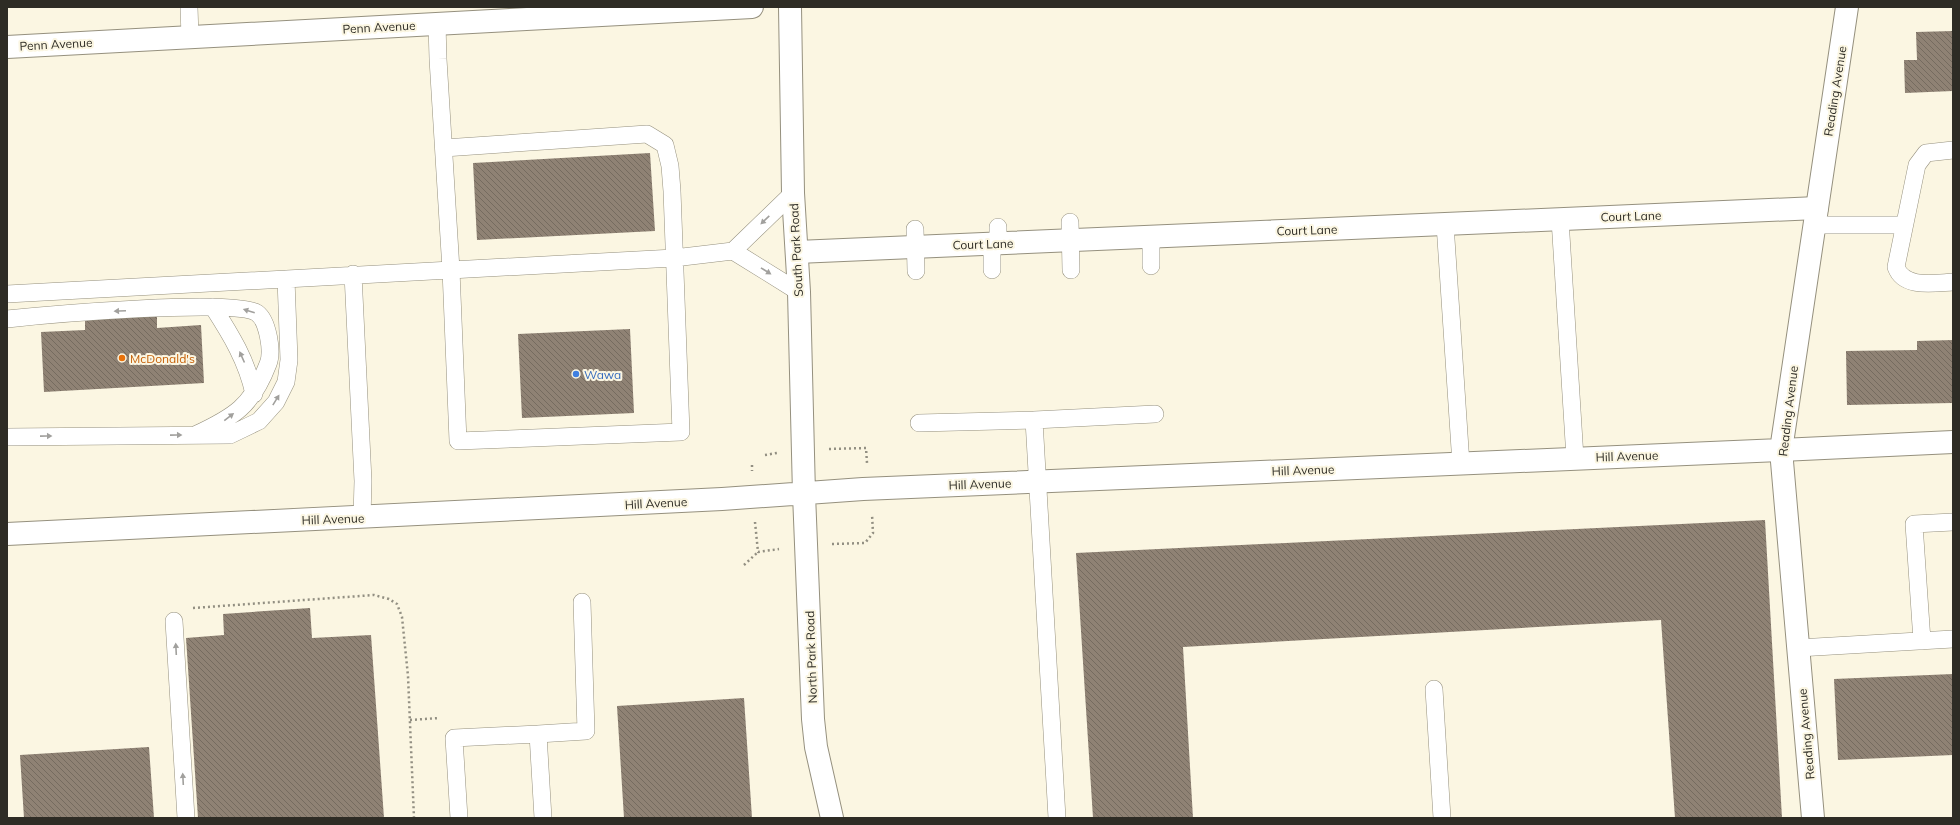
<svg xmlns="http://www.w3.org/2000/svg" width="1960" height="825" font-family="Mulish,sans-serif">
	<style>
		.building { fill: url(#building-back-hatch) }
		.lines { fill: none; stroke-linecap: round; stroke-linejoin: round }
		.lane-casing { stroke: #95907e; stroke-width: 18 }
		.street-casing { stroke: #95907e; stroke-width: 24 }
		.secondary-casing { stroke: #95907e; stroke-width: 24 }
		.primary-casing { stroke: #95907e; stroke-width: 24 }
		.path { stroke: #928f82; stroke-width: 2.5; stroke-dasharray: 2 3; stroke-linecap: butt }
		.lane { stroke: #fff; stroke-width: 17 }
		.street { stroke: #fff; stroke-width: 22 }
		.secondary { stroke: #fff; stroke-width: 22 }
		.primary { stroke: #fff; stroke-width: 22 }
		.oneway { fill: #a1a09d }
		.food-dot { fill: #e8710a; stroke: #fbf6e2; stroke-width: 1.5 }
		.shop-dot { fill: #3f7fe0; stroke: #fbf6e2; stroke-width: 1.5 }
		.labels { text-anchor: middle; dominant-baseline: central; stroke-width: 4; stroke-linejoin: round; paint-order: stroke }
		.street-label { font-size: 12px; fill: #2e2c25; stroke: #fbf6e2 }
		.food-label { font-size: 12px; fill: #c56008; stroke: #fbf6e2; text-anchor: start }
		.shop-label { font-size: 12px; fill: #366cbe; stroke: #fbf6e2; text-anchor: start }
	</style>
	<defs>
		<pattern id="building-back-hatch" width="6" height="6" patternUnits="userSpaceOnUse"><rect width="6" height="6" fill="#8f8274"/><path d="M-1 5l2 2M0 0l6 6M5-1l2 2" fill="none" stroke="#756b5f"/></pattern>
	</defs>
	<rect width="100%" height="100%" fill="#fbf6e2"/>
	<path class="building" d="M1953,31v60l-48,2 -1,-33h13l-1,-28z
		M650,153l5,78 -178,9 -4,-77z
		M157,314v14l44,-3 3,58 -160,9 -3,-60 44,-2v-12z
		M630,329l4,84 -112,5 -4,-84z
		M1953,340v63l-106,2 -1,-54 71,-1v-9z
		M1765,520l17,298h-107l-14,-198 -478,27 10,171h-100l-17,-265z
		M310,608l2,30 59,-3 13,183h-186l-12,-180 38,-3 -1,-21z
		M1953,674v81l-115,5 -4,-81z
		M744,698l8,120h-128l-7,-112z
		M149,747l5,71h-130l-4,-63z"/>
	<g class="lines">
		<defs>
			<path id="lane" d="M189,7l1,30
				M437,24l1,35 13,211 7,171 223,-9 -9,-241 -2,-25 -5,-21 -18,-11 -203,14
				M1953,150l-27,3 -9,12 -21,102c8,22 38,16 57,15
				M1560,219l15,239
				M1070,222l1,48
				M1445,224l16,240
				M1814,225h90
				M998,227v16
				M915,229l1,42
				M1151,236v30
				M733,251l60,-58
				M992,270v-27
				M353,274l10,207 -1,37
				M7,294l667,-36 59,-7 66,41
				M213,307c18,28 34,54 41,87
				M7,319c37,-4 229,-21 250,-6 11,8 16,39 11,51 -16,42 -34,53 -73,71
				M1034,420l23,398
				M919,423l115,-3 121,-6
				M7,437l223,-2 29,-14 17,-19 10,-20 3,-22 -3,-81
				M174,621l12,197
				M1922,641l-8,-117 39,-2
				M1798,648l155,-9
				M1434,689l8,129
				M459,818l-5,-80 84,-4
				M543,818l-5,-84 48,-3 -4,-129"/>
			<path id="street" d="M797,252l1020,-44
				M1813,818l-32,-368 172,-8"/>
			<path id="secondary" d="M790,7l3,186 6,99 5,202 9,225 3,28 16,71
				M7,534l715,-35 141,-10 918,-39 66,-443"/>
			<path id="primary" d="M7,47l745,-40"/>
		</defs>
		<use href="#lane" class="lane-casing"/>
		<use href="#street" class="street-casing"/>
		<use href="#secondary" class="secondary-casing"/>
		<use href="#primary" class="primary-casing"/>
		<path class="path" d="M829,449l37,-1 1,15
			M765,455l12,-2
			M752,465v6
			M755,522l3,30 21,-3
			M832,544l33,-1 8,-10 -1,-19
			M744,565l14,-13
			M193,608l181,-13 15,4 8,5 5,13 6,59 6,142
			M410,720l29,-2"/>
		<use href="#lane" class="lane"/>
		<use href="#street" class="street"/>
		<use href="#secondary" class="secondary"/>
		<use href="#primary" class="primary"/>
	</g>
	<defs><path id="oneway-solid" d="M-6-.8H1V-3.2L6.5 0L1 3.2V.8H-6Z"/></defs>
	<g class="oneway">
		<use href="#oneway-solid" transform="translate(765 220) rotate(136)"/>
		<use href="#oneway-solid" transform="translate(766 271) rotate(32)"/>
		<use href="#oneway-solid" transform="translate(120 311) rotate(177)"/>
		<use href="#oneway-solid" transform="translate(249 311) rotate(-163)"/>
		<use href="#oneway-solid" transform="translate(242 357) rotate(-114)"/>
		<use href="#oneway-solid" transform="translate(276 400) rotate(-58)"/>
		<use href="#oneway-solid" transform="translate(229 417) rotate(-38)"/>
		<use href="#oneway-solid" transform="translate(176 435) rotate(-1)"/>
		<use href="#oneway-solid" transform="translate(46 436) rotate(-1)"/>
		<use href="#oneway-solid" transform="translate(176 649) rotate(-93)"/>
		<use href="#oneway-solid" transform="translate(183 779) rotate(-93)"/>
	</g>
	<circle class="food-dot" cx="122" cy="358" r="4"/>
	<circle class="shop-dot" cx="576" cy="374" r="4"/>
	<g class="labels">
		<g class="street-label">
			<text transform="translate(379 27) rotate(-3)">Penn Avenue</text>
			<text transform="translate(56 44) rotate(-3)">Penn Avenue</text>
			<text transform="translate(1835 91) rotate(-81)">Reading Avenue</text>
			<text transform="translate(1631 216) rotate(-2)">Court Lane</text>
			<text transform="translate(1307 230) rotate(-2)">Court Lane</text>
			<text transform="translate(983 244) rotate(-2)">Court Lane</text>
			<text transform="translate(796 250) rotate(-93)">South Park Road</text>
			<text transform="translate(1788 411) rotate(-83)">Reading Avenue</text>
			<text transform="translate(1627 456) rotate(-2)">Hill Avenue</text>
			<text transform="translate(1303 470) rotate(-2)">Hill Avenue</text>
			<text transform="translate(980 484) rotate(-2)">Hill Avenue</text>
			<text transform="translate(656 503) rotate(-3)">Hill Avenue</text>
			<text transform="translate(333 519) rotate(-2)">Hill Avenue</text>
			<text transform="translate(811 657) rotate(-92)">North Park Road</text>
			<text transform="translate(1806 734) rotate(-95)">Reading Avenue</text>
		</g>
		<g class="food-label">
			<text x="130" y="358">McDonald's</text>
		</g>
		<g class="shop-label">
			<text x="584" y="374">Wawa</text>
		</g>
	</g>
	<rect width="1960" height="825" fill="none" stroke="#2e2c25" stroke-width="16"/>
</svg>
